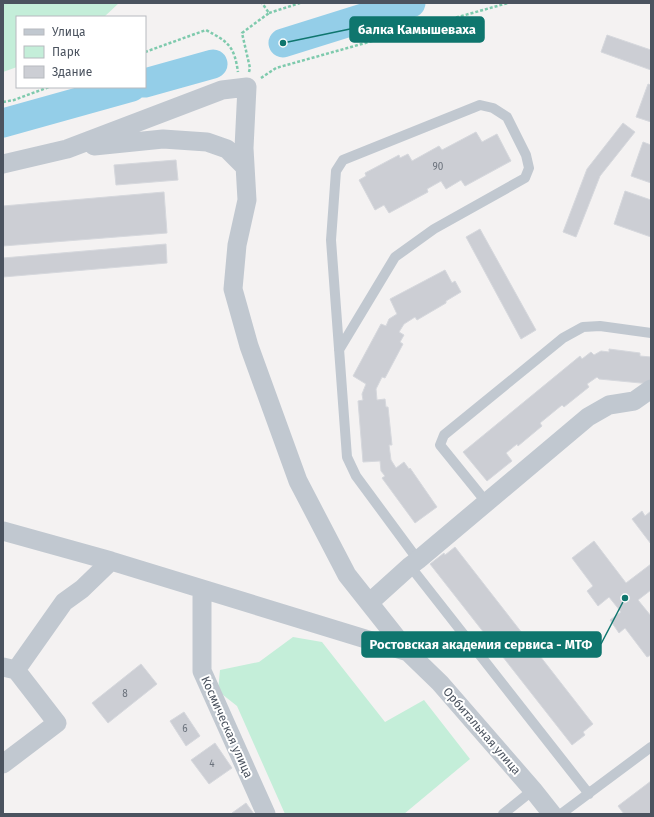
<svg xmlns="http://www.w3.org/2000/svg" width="654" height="817" font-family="'Fira Sans',sans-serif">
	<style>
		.green { fill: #c4eed9 }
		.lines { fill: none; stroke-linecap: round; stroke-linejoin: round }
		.river { stroke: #94cee8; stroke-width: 29 }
		.building { fill: #ccced4; stroke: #d6d8dd }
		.path { stroke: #7ecaad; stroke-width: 2.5; stroke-dasharray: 3 2; stroke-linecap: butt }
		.lane { stroke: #c1c8d0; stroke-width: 10 }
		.street { stroke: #c1c8d0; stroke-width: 19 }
		.labels { text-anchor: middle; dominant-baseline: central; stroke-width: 4; stroke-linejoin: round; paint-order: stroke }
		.number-label { font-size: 10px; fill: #6b727c }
		.street-label { font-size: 12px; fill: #4b535f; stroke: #fff }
		.leader { fill: none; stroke: #0f766e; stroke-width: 1.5 }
		.callout-dot { fill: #0f766e; stroke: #fff; stroke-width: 1.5 }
		.callout { fill: #0f766e; stroke: #0f766e; stroke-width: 1.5 }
		.callout-label { font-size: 13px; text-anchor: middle; font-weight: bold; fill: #fff }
	</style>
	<rect width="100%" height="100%" fill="#f4f2f2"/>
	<path class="green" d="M3,3h116l-15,14h-87v50l-14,5z
		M293,637l29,5 63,80 39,-22 46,59 -66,55h-119l-48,-108 -19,-15 2,-21 39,-8z"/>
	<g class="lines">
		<path class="river" d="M283,43l128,-40
			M145,83l68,-19
			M3,123l129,-36"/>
	</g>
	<path class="building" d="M607,35l44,15v20l-50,-18z
		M648,84l3,1v37l-15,-5z
		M623,123l12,9 -35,44 -24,61 -13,-5 24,-63z
		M476,132l6,10 15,-8 14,27 -46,25 -4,-6 -15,9 -5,-8 -14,8 1,3 -39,21 -5,-8 -9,5 -16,-30 7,-4 -1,-3 34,-18 1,3 8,-4 4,7 27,-15 3,4z
		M643,142l8,3v38l-20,-7z
		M176,160l2,20 -62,5 -2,-20z
		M625,191l26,9v37l-37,-13z
		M164,192l3,41 -164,13v-40z
		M480,229l56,101 -15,9 -55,-102z
		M166,244l1,19 -164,14v-19z
		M445,270l7,13 3,-2 6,11 -15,9v2l-29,17 -2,-3 -11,7 -5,8 5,3 -4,7 3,2 -18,34 -3,-1 -6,12 1,11 8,-1 1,8h2l4,38h-3l2,15 5,8 8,-6 5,7 1,-1 27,39 -22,16 -33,-45 3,-2 -4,-5 -1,-10 -17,1 -5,-61 5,-1 -1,-6 4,-10 -13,-8 28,-52 5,2 3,-7 8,-5 -7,-15z
		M609,349l31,4v3l11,1v27l-52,-5 -2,-2 -10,7 2,3 -25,20 -2,-2 -22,18 2,3 -24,20 -1,-2 -11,9 6,8 -25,20 -24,-29 117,-96 2,3 9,-7 3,3 7,-4 8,1z
		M642,511l3,5 6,-5v33l-19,-25z
		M594,541l32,42 25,-19v26l-13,10 13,16v39l-4,2 -22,-29 -6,5 -9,-13 11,-8 -12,-15 -11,9 -11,-15 6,-5 -21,-28z
		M455,547l138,177 -10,8 2,3 -13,10 -142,-181 14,-11 1,2z
		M141,664l16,20 -49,39 -16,-20z
		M184,712l16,24 -14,10 -16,-25z
		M215,743l17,25 -23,16 -18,-24z
		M651,781v33h-27l-6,-8z
		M246,803l8,11h-21l-1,-1z"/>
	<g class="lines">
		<path class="path" d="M269,13l31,-10
			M145,52l61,-22c22,12 28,15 32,42
			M249,72l1,-4 -8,-35 27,-20 -7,-10
			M261,78l15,-10 232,-65
			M3,102l11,-2 35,-13"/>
		<path class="lane" d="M339,350l56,-93 39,-28 91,-51 4,-10 -3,-13 -19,-38 -14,-9 -13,-3 -137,55 -7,11 -5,69 16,217 9,19 62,84
			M487,503l-47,-58 4,-10 119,-97 20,-11 17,-1 51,7
			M410,566l179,228
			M503,814l30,-24
			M561,814l90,-67"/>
		<path class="street" d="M94,146l69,-7 44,3 20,7 18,18
			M3,164l64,-15 155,-59 25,-3 -3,61 3,52 -10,45 -4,44 16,57 49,135 49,94 61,77 32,31 93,107 19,24
			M3,531l108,30 297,91
			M202,589v82l64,143
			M369,603l41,-37 8,-6 170,-143 21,-12 25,-4 17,-12
			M3,667l13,3 41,53 -54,41
			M16,670l48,-68 18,-13 29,-28"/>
	</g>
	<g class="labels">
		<g class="number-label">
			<text x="438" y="167">90</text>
			<text x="125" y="694">8</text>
			<text x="185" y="729">6</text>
			<text x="212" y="764">4</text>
		</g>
		<g class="street-label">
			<text transform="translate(227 727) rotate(66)">Космическая улица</text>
			<text transform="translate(482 731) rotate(49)">Орбитальная улица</text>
		</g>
	</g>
	<path class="leader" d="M283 43L350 29M625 598L601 644"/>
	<g class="callout-dot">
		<circle cx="283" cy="43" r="4"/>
		<circle cx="625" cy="598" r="4"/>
	</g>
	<g class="callout">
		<rect x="350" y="17" width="134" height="25" rx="4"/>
		<rect x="362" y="632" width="239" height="25" rx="4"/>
	</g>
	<g class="callout-label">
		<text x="417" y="34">балка Камышеваха</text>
		<text x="481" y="649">Ростовская академия сервиса - МТФ</text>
	</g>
	<rect width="654" height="817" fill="none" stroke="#4b535f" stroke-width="8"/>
	<rect x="16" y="16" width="130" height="72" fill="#ffffff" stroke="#b7babf"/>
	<rect x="24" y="29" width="20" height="6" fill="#c1c8d0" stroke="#b7babf"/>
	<text x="52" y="36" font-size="12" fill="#4b535f">Улица</text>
	<rect x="24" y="46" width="20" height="12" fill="#c4eed9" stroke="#b7babf"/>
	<text x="52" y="56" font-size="12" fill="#4b535f">Парк</text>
	<rect x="24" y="66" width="20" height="12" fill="#ccced4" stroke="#b7babf"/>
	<text x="52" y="76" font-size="12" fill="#4b535f">Здание</text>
</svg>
